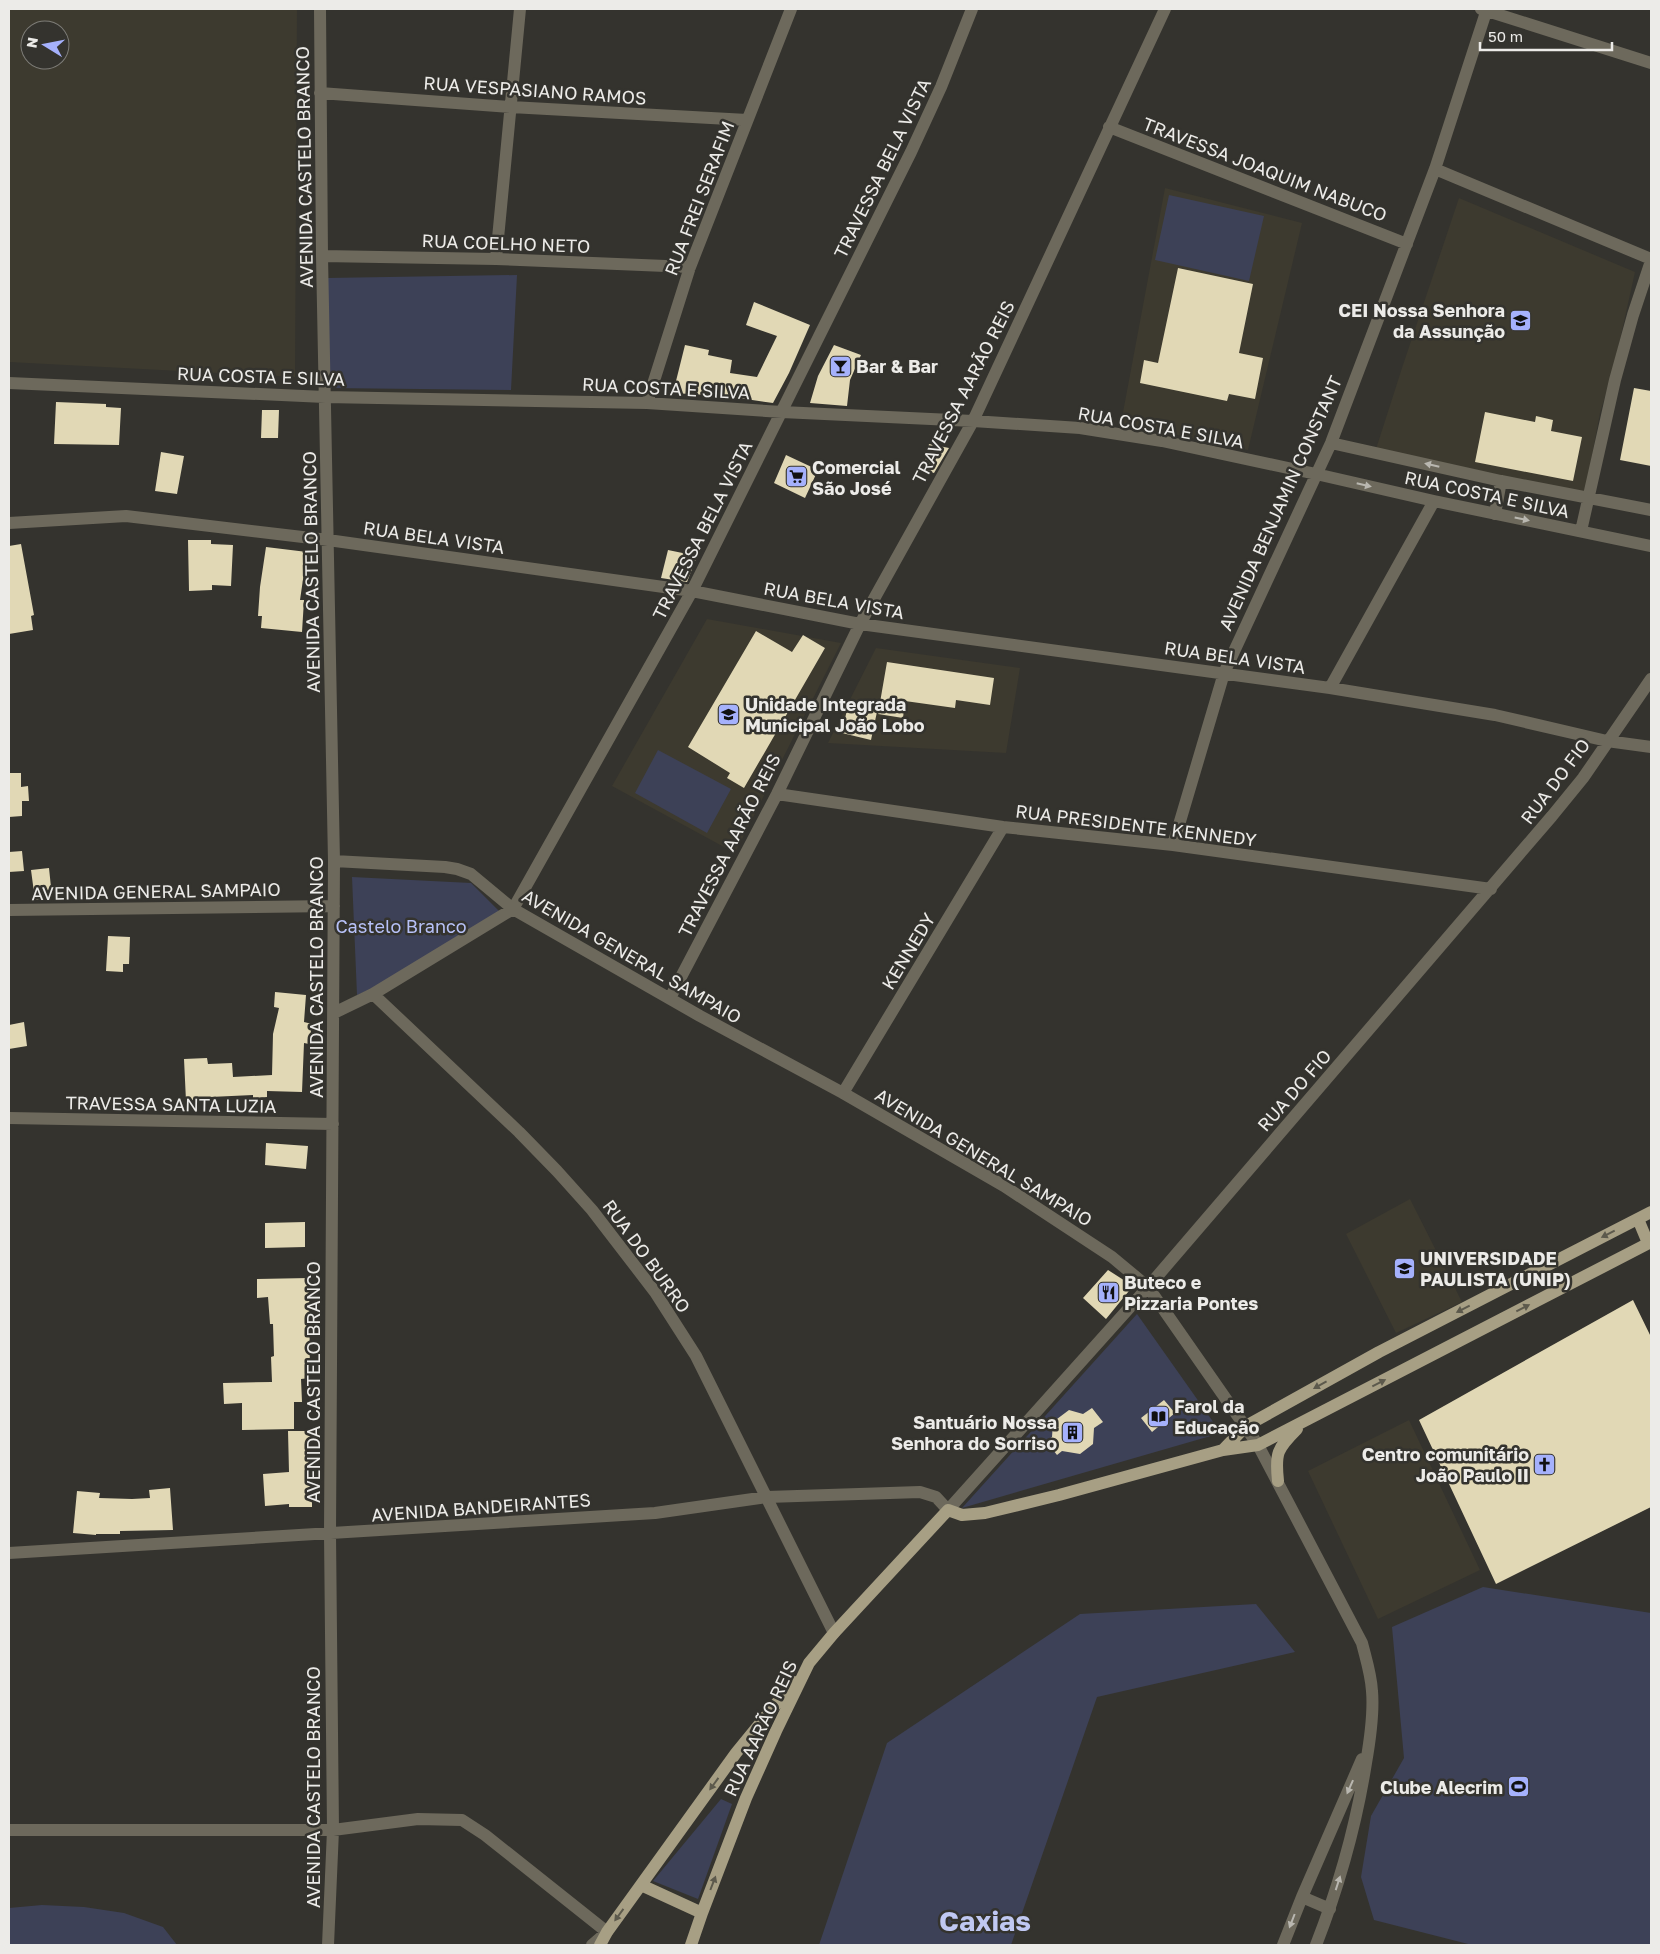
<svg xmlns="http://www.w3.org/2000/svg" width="1660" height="1954" font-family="'Golos Text',sans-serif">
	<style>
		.built { fill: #3d3a2f; fill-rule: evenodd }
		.green { fill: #3d4157 }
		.building { fill: #e1d8b5 }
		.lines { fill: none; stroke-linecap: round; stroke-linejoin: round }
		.minor { stroke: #6d695c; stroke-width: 12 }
		.major { stroke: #a79f84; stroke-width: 12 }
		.oneway { fill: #b9b7b0 }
		.oneway2 { fill: #5c594c }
		.labels { text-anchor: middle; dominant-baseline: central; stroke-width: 5; stroke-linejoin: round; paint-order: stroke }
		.street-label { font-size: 18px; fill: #ecebe8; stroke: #34332e }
		.poi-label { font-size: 18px; font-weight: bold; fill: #ecebe8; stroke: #34332e; text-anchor: start }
		.park-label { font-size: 18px; fill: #b7c1f7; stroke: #34332e }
		.town-label { font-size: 28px; font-weight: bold; fill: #c0c8f2; stroke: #34332e }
	</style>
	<rect width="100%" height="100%" fill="#34332e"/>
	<path class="built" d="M9,9h288l-2,368 -286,-15zM30,30h30v30h-30z
		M1165,188l137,35 -54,227 -127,-27z
		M1459,198l176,74 -21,95 -14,46 -15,80 -209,-44 26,-81z
		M707,619l134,24 -106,210 -123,-67z
		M876,648l144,20 -14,85 -178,-10z
		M1410,1199l52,103 -66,31 -50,-99z
		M1409,1420l71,150 -102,49 -70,-148z"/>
	<path class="green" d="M1169,195l95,21 -15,65 -94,-21z
		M517,275l-6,115 -183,-2 -1,-110z
		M658,750l73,39 -24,44 -72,-40z
		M352,877l119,6 32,32 -75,52 -71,28z
		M1137,1314l84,119 -259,75z
		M1483,1587l168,26v332h-179l-98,-25 -13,-43 10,-61 33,-58 -12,-131z
		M1256,1604l39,48 -198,45 -86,248h-192l68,-202 193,-129z
		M721,1799l11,5 -34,95 -45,-18z
		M42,1905l42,2 40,6 39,14 14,18h-168v-37z"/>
	<path class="building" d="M1178,268l75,16 -14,69 24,5 -8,41 -26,-5 -2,7 -87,-18 4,-23 14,3z
		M754,302l56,23 -21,48 -16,30 -48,-7 -52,-3 12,-48 24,5 -1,5 24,5 -2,13 27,4 20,-41 -31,-11z
		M834,345l27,10 -11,25 -3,26 -37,-3 8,-27z
		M1634,388l17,3v75l-31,-6z
		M56,402l50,2v3l15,1 -2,37 -65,-1z
		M262,410h17l-1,28h-17z
		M1485,412l50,10 1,-6 17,4 -2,11 31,6 -9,44 -98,-19z
		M929,444l20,4 -15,25 -11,-3z
		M161,452l23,4 -7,38 -22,-3z
		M786,455l32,15 -13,28 -31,-15z
		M188,540h23v4l22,1 -2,41 -19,-1v5l-23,1z
		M21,544l13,71 -3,1 2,14 -24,4v-88z
		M266,547l41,5 -7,48h4l-2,32 -41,-4 1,-12h-4l2,-29z
		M668,550l29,6 -10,26 -26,-4z
		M756,631l36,21 11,-17 22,13 -81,140 -17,-10 3,-5 -42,-26z
		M887,662l107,16 -4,27 -34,-5 -1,8 -50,-7 -2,17 -25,-4z
		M849,700l29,7 -7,33 -29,-7z
		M9,773h12v14l7,-1 1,15h-7v15l-13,1z
		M22,851l2,20 -15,1v-20z
		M49,868l3,29 -17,3 -4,-30z
		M108,936l22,1 -1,27h-6v8l-17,-1z
		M275,992l31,3 -2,27 8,2 -3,20 -5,-1 -2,49 -35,-1v6l-14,1v-3l-43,2v3l-24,1 -2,-42 23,-1 1,6 24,-1 1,14 39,-2 1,-41 6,-26 -5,-1z
		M24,1022l3,24 -18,3v-24z
		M266,1143l42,3 -2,23 -41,-4z
		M305,1222v25l-40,1v-25z
		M1108,1270l25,16 -27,33 -23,-21z
		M309,1278l1,100 -9,1 1,23h-8v27l-52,1v-27l-18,1 -1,-21 49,-1 -1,-25 3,-1 -1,-32h-3l-2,-27 -11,1v-19z
		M1633,1300l18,37v170l-155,77 -77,-164z
		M1164,1400l11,13 -23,19 -11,-14z
		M1092,1408l11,14 -9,6 -1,16 -13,10 -18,-3 -5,4 -11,-14 6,-4 1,-15 16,-12 14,4z
		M288,1431h22l2,34v42h-23v-3l-24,2 -2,-32 26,-2z
		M170,1488l3,42 -53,1v3h-24v1l-23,-2 4,-42 23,2 -1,5 33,1 18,-1 -1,-8z"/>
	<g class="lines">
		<path class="minor" d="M320,9l2,247 12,605 -4,673 3,296 -5,115
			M1481,9l170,54
			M320,93l191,14 236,13
			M1109,127l298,117
			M1435,169l216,90
			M322,256l174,3 194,8
			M496,259l24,-250
			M9,383l316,14 322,6 135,9 191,9 107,7 82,13 154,33 118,27 217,45
			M647,403l43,-136 101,-258
			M1331,443l170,38 150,29
			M1495,514l6,-33
			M9,523l117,-7 202,24 364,51 168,33 470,64 165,27 112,26 44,6
			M1581,531l34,-151 18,-65 18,-54
			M1330,688l104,-187
			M777,794l226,33 170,18 318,44
			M1173,845l51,-172 107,-230 104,-274 52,-160
			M334,861l111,6 12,2 14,5 42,35 187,107 143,77 161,93 108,71 36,30 110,158 104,198c4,16 9,31 10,48 2,23 -2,49 -6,72 -10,63 -27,123 -50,182
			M9,910l325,-4
			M373,994l140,-85 179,-318 219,-439 30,-65 31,-78
			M670,998l107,-204 83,-170 113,-203 192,-412
			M334,1013l39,-19 146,138 38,39 35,39 63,82 41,64 138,277
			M843,1093l160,-266
			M9,1118l324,6
			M9,1553l646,-40 112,-16 153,-5 16,5 12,13 200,-223 404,-471 31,-38 68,-99
			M9,1830h324l85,-11 44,1 23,15 122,97 -15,13
			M1302,1897l28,12
			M1283,1945l19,-48 60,-138"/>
		<path class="major" d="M1638,1219l10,24
			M1223,1450l23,-24 133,-74 272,-140
			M1278,1481c-3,-28 -1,-32 19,-52
			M641,1885l61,28
			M600,1945l7,-13 129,-179 58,-71
			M691,1945l11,-32 44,-115 30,-67 33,-68 25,-30 114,-123 14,5 23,-2 74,-18 164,-45 35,-5 393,-203"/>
	</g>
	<defs><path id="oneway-solid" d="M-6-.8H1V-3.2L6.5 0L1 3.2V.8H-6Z" transform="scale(1.25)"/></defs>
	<g class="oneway">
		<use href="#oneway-solid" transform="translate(1432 465) rotate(-167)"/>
		<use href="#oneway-solid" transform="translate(1364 485) rotate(13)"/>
		<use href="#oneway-solid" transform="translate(1522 519) rotate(12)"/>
		<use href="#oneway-solid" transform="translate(1350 1787) rotate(114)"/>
		<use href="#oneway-solid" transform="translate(1338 1883) rotate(-72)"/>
		<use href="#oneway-solid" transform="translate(1292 1921) rotate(111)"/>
	</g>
	<g class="oneway2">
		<use href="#oneway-solid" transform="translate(1608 1234) rotate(153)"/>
		<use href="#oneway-solid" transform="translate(1523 1308) rotate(-27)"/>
		<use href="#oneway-solid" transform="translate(1463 1309) rotate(153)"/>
		<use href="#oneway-solid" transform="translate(1379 1383) rotate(-27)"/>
		<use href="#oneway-solid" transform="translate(1320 1385) rotate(151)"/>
		<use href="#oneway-solid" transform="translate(714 1784) rotate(126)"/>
		<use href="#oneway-solid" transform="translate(713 1883) rotate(-69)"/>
		<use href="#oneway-solid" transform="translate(619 1915) rotate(126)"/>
	</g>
	<defs>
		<symbol id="school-square" viewBox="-11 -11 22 22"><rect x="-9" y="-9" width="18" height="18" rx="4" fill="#a5b1fc" stroke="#34332e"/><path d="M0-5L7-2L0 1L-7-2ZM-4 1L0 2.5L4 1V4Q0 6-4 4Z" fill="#111"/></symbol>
		<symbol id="bar-square" viewBox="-11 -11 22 22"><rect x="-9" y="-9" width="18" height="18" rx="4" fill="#a5b1fc" stroke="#34332e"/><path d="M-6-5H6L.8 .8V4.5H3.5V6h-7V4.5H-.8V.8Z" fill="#111"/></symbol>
		<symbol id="supermarket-square" viewBox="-11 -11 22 22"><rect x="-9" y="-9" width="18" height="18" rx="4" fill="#a5b1fc" stroke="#34332e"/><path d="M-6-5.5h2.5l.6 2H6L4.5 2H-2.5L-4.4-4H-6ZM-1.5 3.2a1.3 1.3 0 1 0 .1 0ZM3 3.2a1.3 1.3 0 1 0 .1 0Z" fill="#111"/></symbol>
		<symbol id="university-square" viewBox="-11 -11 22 22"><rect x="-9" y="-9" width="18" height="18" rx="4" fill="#a5b1fc" stroke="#34332e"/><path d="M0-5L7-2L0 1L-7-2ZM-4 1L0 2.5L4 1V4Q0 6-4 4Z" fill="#111"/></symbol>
		<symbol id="restaurant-square" viewBox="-11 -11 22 22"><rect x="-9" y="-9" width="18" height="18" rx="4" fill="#a5b1fc" stroke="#34332e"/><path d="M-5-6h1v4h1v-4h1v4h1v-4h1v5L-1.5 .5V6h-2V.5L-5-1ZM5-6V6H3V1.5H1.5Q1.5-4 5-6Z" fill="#111"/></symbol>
		<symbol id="library-square" viewBox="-11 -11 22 22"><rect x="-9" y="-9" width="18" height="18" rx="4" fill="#a5b1fc" stroke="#34332e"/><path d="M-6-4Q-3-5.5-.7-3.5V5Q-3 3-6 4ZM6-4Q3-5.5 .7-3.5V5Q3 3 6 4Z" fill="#111"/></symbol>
		<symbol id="building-square" viewBox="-11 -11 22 22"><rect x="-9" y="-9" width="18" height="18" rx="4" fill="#a5b1fc" stroke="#34332e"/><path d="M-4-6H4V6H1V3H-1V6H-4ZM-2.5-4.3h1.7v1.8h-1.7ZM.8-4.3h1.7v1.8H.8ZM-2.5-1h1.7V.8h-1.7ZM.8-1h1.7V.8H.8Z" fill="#111"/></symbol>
		<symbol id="church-square" viewBox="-11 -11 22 22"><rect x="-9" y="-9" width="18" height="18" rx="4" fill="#a5b1fc" stroke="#34332e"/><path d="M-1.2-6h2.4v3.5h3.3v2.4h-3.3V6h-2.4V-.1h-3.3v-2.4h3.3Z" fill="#111"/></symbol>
		<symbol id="stadium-square" viewBox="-11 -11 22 22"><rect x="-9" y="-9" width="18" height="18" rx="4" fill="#a5b1fc" stroke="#34332e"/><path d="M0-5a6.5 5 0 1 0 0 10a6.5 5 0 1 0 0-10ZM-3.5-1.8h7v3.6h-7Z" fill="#111"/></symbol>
	</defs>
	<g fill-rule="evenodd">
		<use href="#school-square" x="1508" y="308" width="25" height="25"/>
		<use href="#bar-square" x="828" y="354" width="25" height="25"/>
		<use href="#supermarket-square" x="784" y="464" width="25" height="25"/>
		<use href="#school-square" x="716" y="702" width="25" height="25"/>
		<use href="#university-square" x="1392" y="1256" width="25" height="25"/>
		<use href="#restaurant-square" x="1096" y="1280" width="25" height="25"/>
		<use href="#library-square" x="1146" y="1404" width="25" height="25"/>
		<use href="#building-square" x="1060" y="1420" width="25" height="25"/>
		<use href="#church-square" x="1532" y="1452" width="25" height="25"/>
		<use href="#stadium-square" x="1506" y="1774" width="25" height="25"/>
	</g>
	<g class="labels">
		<g class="street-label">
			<text transform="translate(535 90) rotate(4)">RUA VESPASIANO RAMOS</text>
			<text transform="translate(304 167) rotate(-91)">AVENIDA CASTELO BRANCO</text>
			<text transform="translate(882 168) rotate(-64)">TRAVESSA BELA VISTA</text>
			<text transform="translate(1265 169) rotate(21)">TRAVESSA JOAQUIM NABUCO</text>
			<text transform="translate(699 198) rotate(-69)">RUA FREI SERAFIM</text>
			<text transform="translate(506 243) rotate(2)">RUA COELHO NETO</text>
			<text transform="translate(261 376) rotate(2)">RUA COSTA E SILVA</text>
			<text transform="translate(666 388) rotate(3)">RUA COSTA E SILVA</text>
			<text transform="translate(963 392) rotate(-63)">TRAVESSA AARÃO REIS</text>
			<text transform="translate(1161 427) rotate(10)">RUA COSTA E SILVA</text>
			<text transform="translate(1487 494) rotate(12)">RUA COSTA E SILVA</text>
			<text transform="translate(1280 503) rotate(-66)">AVENIDA BENJAMIN CONSTANT</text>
			<text transform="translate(702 530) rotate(-63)">TRAVESSA BELA VISTA</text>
			<text transform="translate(434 537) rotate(8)">RUA BELA VISTA</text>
			<text transform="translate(311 572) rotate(-91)">AVENIDA CASTELO BRANCO</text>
			<text transform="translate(834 600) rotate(10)">RUA BELA VISTA</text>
			<text transform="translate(1235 657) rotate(8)">RUA BELA VISTA</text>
			<text transform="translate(1555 781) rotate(-53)">RUA DO FIO</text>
			<text transform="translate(1136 825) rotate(7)">RUA PRESIDENTE KENNEDY</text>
			<text transform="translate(729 845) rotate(-63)">TRAVESSA AARÃO REIS</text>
			<text transform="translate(156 891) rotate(-1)">AVENIDA GENERAL SAMPAIO</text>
			<text transform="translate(908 951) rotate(-59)">KENNEDY</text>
			<text transform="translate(632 956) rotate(30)">AVENIDA GENERAL SAMPAIO</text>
			<text transform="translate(316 977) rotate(-90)">AVENIDA CASTELO BRANCO</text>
			<text transform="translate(1294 1090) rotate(-49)">RUA DO FIO</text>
			<text transform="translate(171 1104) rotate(1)">TRAVESSA SANTA LUZIA</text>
			<text transform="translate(984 1157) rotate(31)">AVENIDA GENERAL SAMPAIO</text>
			<text transform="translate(647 1256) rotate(54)">RUA DO BURRO</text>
			<text transform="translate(313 1382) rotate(-90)">AVENIDA CASTELO BRANCO</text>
			<text transform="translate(481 1507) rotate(-4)">AVENIDA BANDEIRANTES</text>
			<text transform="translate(760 1728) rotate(-65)">RUA AARÃO REIS</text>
			<text transform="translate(313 1787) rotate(-90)">AVENIDA CASTELO BRANCO</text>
		</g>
		<g class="poi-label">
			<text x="1505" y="310" text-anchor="end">CEI Nossa Senhora<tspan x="1505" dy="21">da Assunção</tspan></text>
			<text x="856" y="366">Bar &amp; Bar</text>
			<text x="812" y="467">Comercial<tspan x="812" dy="21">São José</tspan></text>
			<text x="745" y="704">Unidade Integrada<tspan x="745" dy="21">Municipal João Lobo</tspan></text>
			<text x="1420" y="1258">UNIVERSIDADE<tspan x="1420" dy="21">PAULISTA (UNIP)</tspan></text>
			<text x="1124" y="1282">Buteco e<tspan x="1124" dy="21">Pizzaria Pontes</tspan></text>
			<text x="1174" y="1406">Farol da<tspan x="1174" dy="21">Educação</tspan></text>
			<text x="1057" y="1422" text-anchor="end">Santuário Nossa<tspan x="1057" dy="21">Senhora do Sorriso</tspan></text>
			<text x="1529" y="1454" text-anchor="end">Centro comunitário<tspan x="1529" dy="21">João Paulo II</tspan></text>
			<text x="1503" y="1787" text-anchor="end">Clube Alecrim</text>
		</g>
		<g class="park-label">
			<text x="401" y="926">Castelo Branco</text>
		</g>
		<g class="town-label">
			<text x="985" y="1920">Caxias</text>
		</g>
	</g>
	<rect width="1660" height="1954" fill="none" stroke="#ecebe8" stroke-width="20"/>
	<g transform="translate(45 45) rotate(280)"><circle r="24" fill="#34332e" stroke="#7e7d78"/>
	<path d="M0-4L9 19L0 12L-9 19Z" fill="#a5b1fc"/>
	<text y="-8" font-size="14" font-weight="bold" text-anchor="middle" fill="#ecebe8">N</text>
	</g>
	<path d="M1480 42v8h132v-8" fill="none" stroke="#ecebe8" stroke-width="2.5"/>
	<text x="1488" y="42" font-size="15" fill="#ecebe8" stroke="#34332e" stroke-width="4" paint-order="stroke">50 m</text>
</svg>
